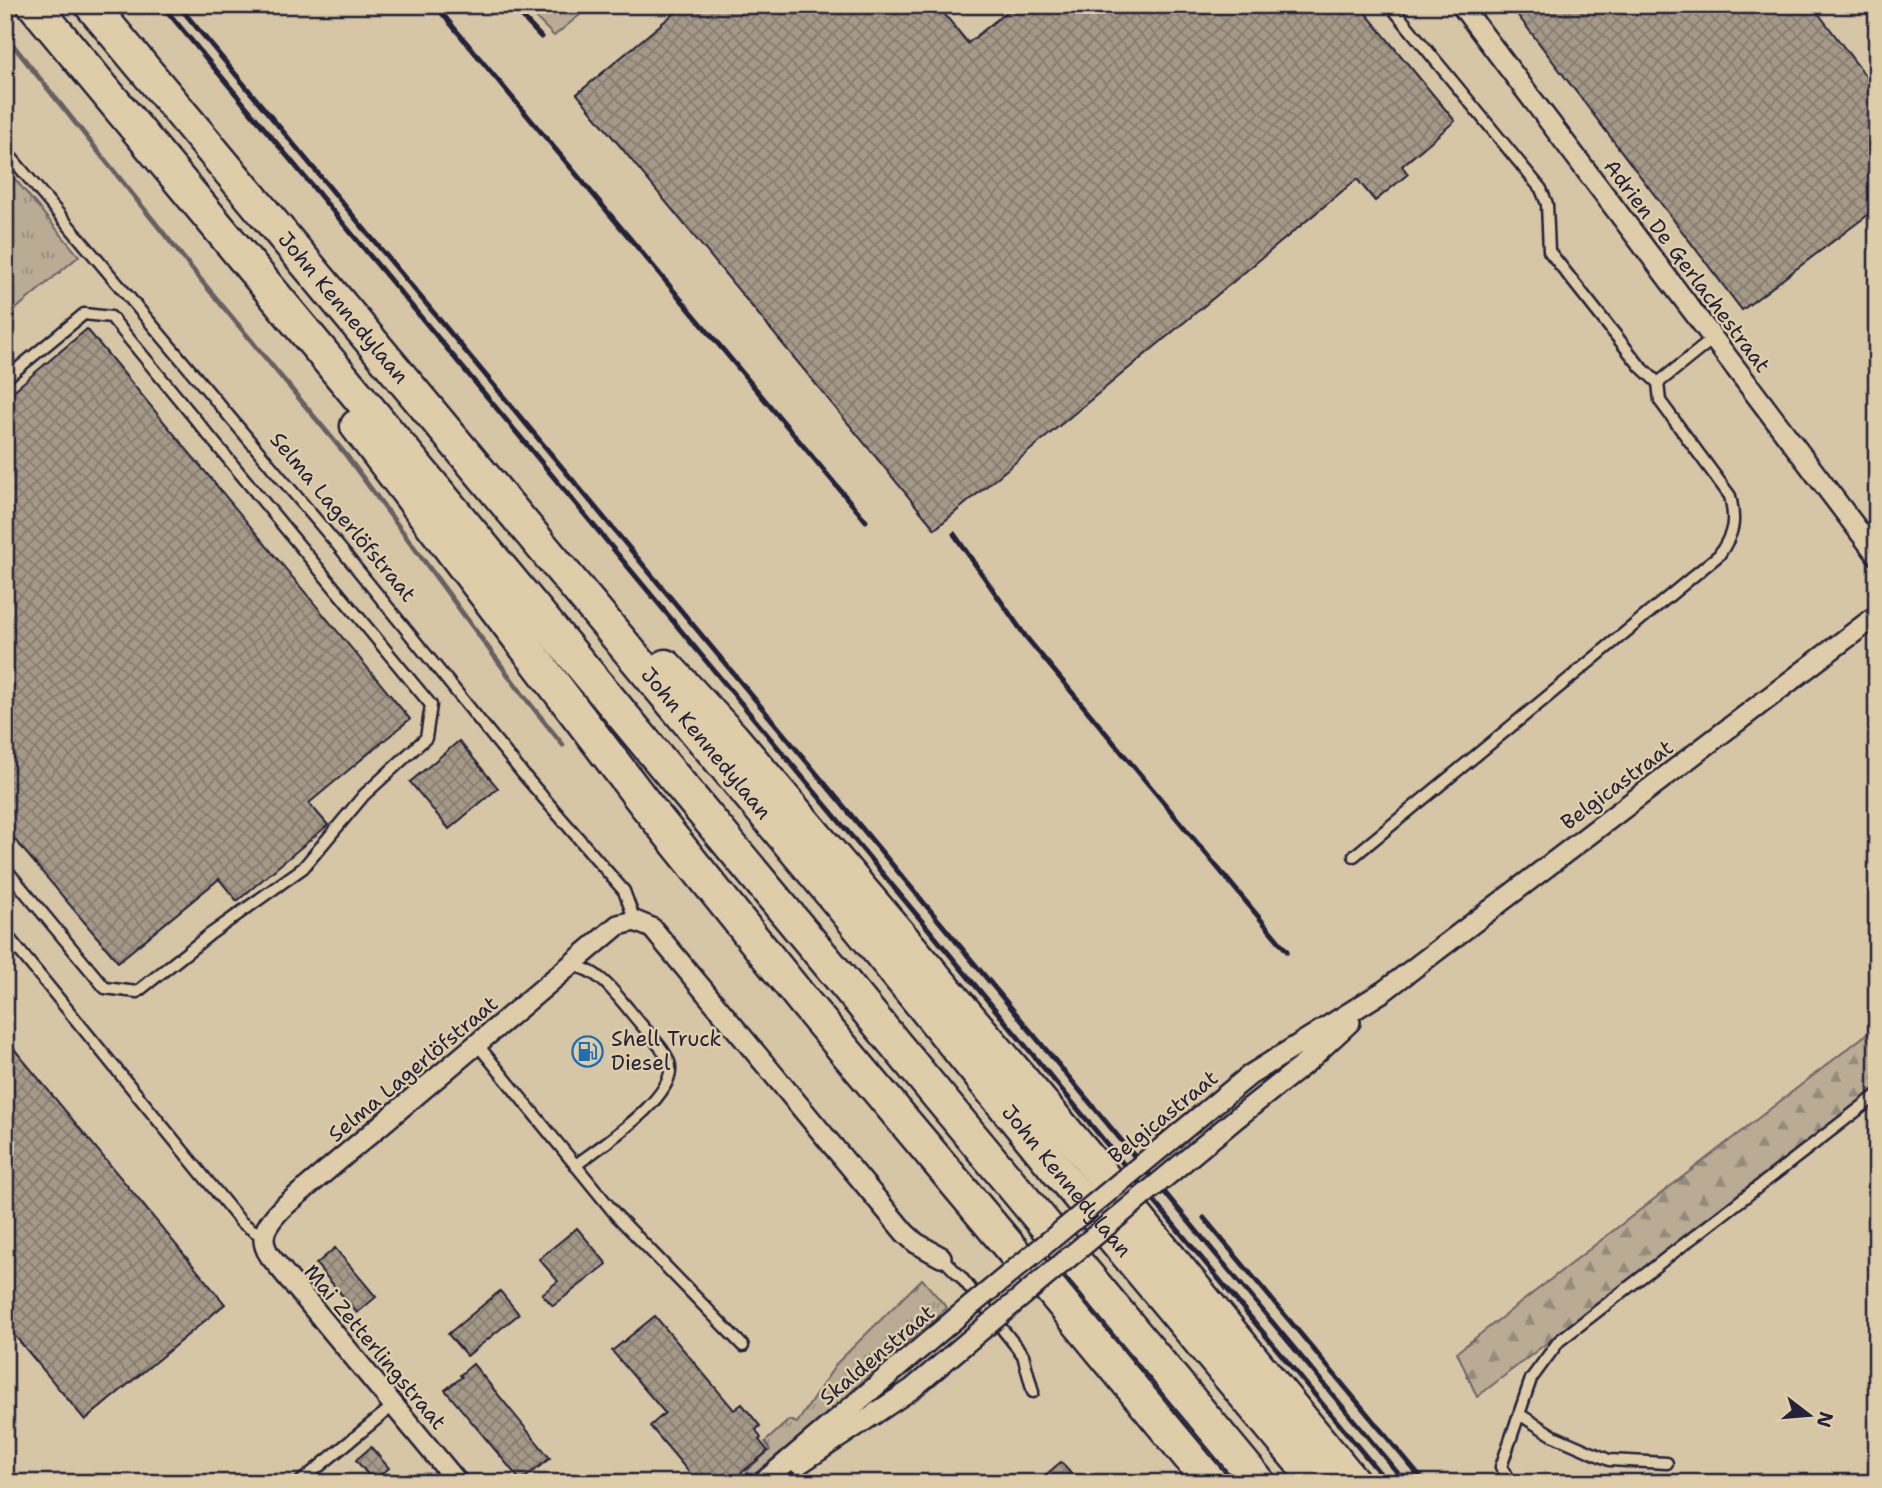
<svg xmlns="http://www.w3.org/2000/svg" width="1882" height="1488" font-family="'Shantell Sans',sans-serif">
	<style>
		.grass { fill: url(#grass-tufts); stroke: #6e6668; stroke-width: 2 }
		.forest { fill: url(#forest-firs); stroke: #6e6668; stroke-width: 2 }
		.lines { fill: none; stroke-linecap: round; stroke-linejoin: round }
		.stream { stroke: #666064; stroke-width: 5 }
		.building { fill: url(#building-cross-hatch); stroke: #22223b; stroke-width: 2 }
		.service-casing { stroke: #22223b; stroke-width: 15 }
		.minor-casing { stroke: #22223b; stroke-width: 24 }
		.trunk-casing { stroke: #22223b; stroke-width: 37 }
		.service { stroke: #dfcdaa; stroke-width: 10 }
		.minor { stroke: #dfcdaa; stroke-width: 19 }
		.trunk { stroke: #dfcdaa; stroke-width: 32 }
		.rail { stroke: #22223b; stroke-width: 5 }
		.minor-bridge-casing { stroke: #22223b; stroke-width: 24; stroke-linecap: butt }
		.minor-bridge { stroke: #dfcdaa; stroke-width: 19 }
		.labels { text-anchor: middle; dominant-baseline: central; stroke-width: 5; stroke-linejoin: round; paint-order: stroke }
		.street-label { font-size: 21px; fill: #22223b; stroke: #dfcdaa }
		.poi-label { font-size: 21px; fill: #22223b; stroke: #dfcdaa; text-anchor: start }
	</style>
	<defs>
		<pattern id="grass-tufts" width="24" height="20" patternUnits="userSpaceOnUse" patternTransform="scale(1.75)"><rect width="24" height="20" fill="#b9ab94"/><path d="M3 7l-1-3M5 7V3M7 7l1-3M15 17l-1-3M17 17v-4M19 17l1-3" fill="none" stroke="#968b7a"/></pattern>
		<pattern id="forest-firs" width="22" height="20" patternUnits="userSpaceOnUse" patternTransform="scale(1.75)"><rect width="22" height="20" fill="#b9ab94"/><path d="M5 1l3.5 6h-7zM16 11l3.5 6h-7z" fill="#968b7a"/></pattern>
		<pattern id="building-cross-hatch" width="8" height="8" patternUnits="userSpaceOnUse" patternTransform="scale(1.75)"><rect width="8" height="8" fill="#a59988"/><path d="M0 0l8 8M0 8l8-8" fill="none" stroke="#867c70"/></pattern>
	</defs>
	<rect width="100%" height="100%" fill="#d7c6a6"/>
	<filter id="ink" filterUnits="userSpaceOnUse"><feTurbulence type="fractalNoise" baseFrequency=".0143" numOctaves="2"/><feDisplacementMap in="SourceGraphic" scale="14" xChannelSelector="R" yChannelSelector="G"/><feConvolveMatrix kernelMatrix="1 2 1 2 8 2 1 2 1" color-interpolation-filters="sRGB"/></filter>
	<g filter="url(#ink)">
		<path class="grass" d="M523,5h69l-38,31z
			M5,167l74,89 -74,62z
			M922,1279l25,29 -75,64 -33,32 -89,74 -4,-7 24,-21 -5,-8 24,-22 8,3 40,-60z"/>
		<path class="forest" d="M1877,1026v61l-400,310 -20,-45z"/>
		<g class="lines">
			<path class="stream" d="M5,35l196,245 145,175 177,240 40,50"/>
		</g>
		<path class="building" d="M684,5h253l31,38 47,-38h344l96,116 -53,45 6,8 -33,27 -18,-22 -422,350 -358,-435z
			M1510,5h302l65,86v117l-135,102z
			M87,329l323,390 -101,84 19,22 -91,76 -18,-22 -101,83 -113,-134v-430z
			M459,741l39,47 -49,41 -39,-47z
			M5,1038l220,266 -140,116 -80,-96z
			M577,1228l30,36 -54,42 -11,-12 16,-13 -19,-22z
			M335,1248l41,49 -19,16 -41,-49z
			M500,1291l19,23 -52,42 -19,-22z
			M655,1316l79,94 8,-6 18,22 -4,4 5,8 -2,2 9,11 -39,32h-31l-48,-57 15,-13 -53,-62z
			M473,1364l77,94 -29,23 -76,-91 17,-13 -2,-2z
			M371,1447l18,21 -16,13 -17,-21z
			M1061,1462l18,21h-43z"/>
		<g class="lines">
			<defs>
				<path id="service" d="M1390,5l151,184 6,15 2,47 91,115 18,17
					M5,150l335,398 183,226 101,117 11,30
					M5,379l79,-65 27,3 320,388 -5,33 -62,57 -61,73 -94,67 -72,57 -32,-4 -100,-120
					M1354,856l365,-301c15,-22 17,-33 11,-59l-70,-95 -2,-18 56,-45
					M5,933l236,289 22,15
					M573,966c25,3 41,26 57,45 10,14 34,36 39,51 12,33 -70,85 -93,103
					M477,1044l139,171 127,131
					M941,1257l20,20 62,78 10,37
					M1519,1414l35,22 55,24 58,3
					M299,1483l95,-78
					M1512,1483l-11,-16 30,-88 28,-38 318,-246"/>
				<path id="minor" d="M1461,5l416,550
					M1223,1097l27,-22 134,-84 493,-376
					M1239,1116l68,-54 43,-40
					M799,1464l113,-75 60,-51
					M458,1483l-188,-227c-13,-19 -3,-32 11,-47l337,-284 17,-4 17,7 253,305 11,10 25,14
					M762,1483l194,-165"/>
				<g id="trunk">
					<path d="M34,5l1225,1478"/>
					<path id="s1" d="M91,5l749,899 216,265 262,314"/>
					<path d="M357,426l289,379 159,198 218,260 20,17 168,203"/>
					<path d="M666,666l67,72 352,416 269,329"/>
				</g>
			</defs>
			<use href="#service" class="service-casing"/>
			<use href="#minor" class="minor-casing"/>
			<use href="#trunk" class="trunk-casing"/>
			<use href="#service" class="service"/>
			<use href="#minor" class="minor"/>
			<use href="#trunk" class="trunk"/>
			<path class="rail" d="M162,5l1226,1478
				M178,5l1228,1478
				M435,5l431,516
				M511,5l30,32
				M954,534l72,103 261,314
				M1204,1218l221,265"/>
			<defs>
				<path id="minor-bridge" d="M956,1318l267,-221
					M972,1338l267,-222"/>
			</defs>
			<use href="#minor-bridge" class="minor-bridge-casing"/>
			<use href="#minor-bridge" class="minor-bridge"/>
		</g>
	</g>
	<defs>
		<symbol id="fuel-ring" viewBox="-11 -11 22 22"><circle r="9.5" fill="#dfcdaa" stroke="#1f6fb2" stroke-width="1.5"/><path d="M-5.5-6h7V0h2V4h1.3V-2.5L3-4.5l.8-.8L6-3V5H2.5V1h-1V6h-7ZM-4.2-4.7v3.2H.2V-4.7Z" fill="#1f6fb2"/></symbol>
	</defs>
	<g fill-rule="evenodd">
		<use href="#fuel-ring" x="570" y="1034" width="35" height="35"/>
	</g>
	<g class="labels">
		<g class="street-label">
			<text transform="translate(1687 266) rotate(53)">Adrien De Gerlachestraat</text>
			<text stroke="none"><textPath href="#s1" startOffset="394">John Kennedylaan</textPath></text>
			<text transform="translate(343 517) rotate(50)">Selma Lagerlöfstraat</text>
			<text stroke="none"><textPath href="#s1" startOffset="961">John Kennedylaan</textPath></text>
			<text transform="translate(1617 785) rotate(-37)">Belgicastraat</text>
			<text transform="translate(413 1069) rotate(-40)">Selma Lagerlöfstraat</text>
			<text transform="translate(1163 1117) rotate(-39)">Belgicastraat</text>
			<text stroke="none"><textPath href="#s1" startOffset="1528">John Kennedylaan</textPath></text>
			<text transform="translate(375 1347) rotate(50)">Mai Zetterlingstraat</text>
			<text transform="translate(877 1355) rotate(-40)">Skaldenstraat</text>
		</g>
		<g class="poi-label">
			<text x="611" y="1039">Shell Truck<tspan x="611" dy="24">Diesel</tspan></text>
		</g>
	</g>
	<rect width="1882" height="1488" fill="none" stroke="#dfcdaa" stroke-width="28"/>
	<rect x="14" y="14" width="1854" height="1460" fill="none" stroke="#22223b" stroke-width="2.5" filter="url(#ink)"/>
	<g transform="translate(1809 1415) rotate(106)" stroke="#dfcdaa" stroke-width="5" paint-order="stroke">
	<path d="M0-5L12 26L0 18L-12 26Z" fill="#22223b"/>
	<text y="-10" font-size="19" font-weight="bold" text-anchor="middle" fill="#22223b">N</text>
	</g>
</svg>
